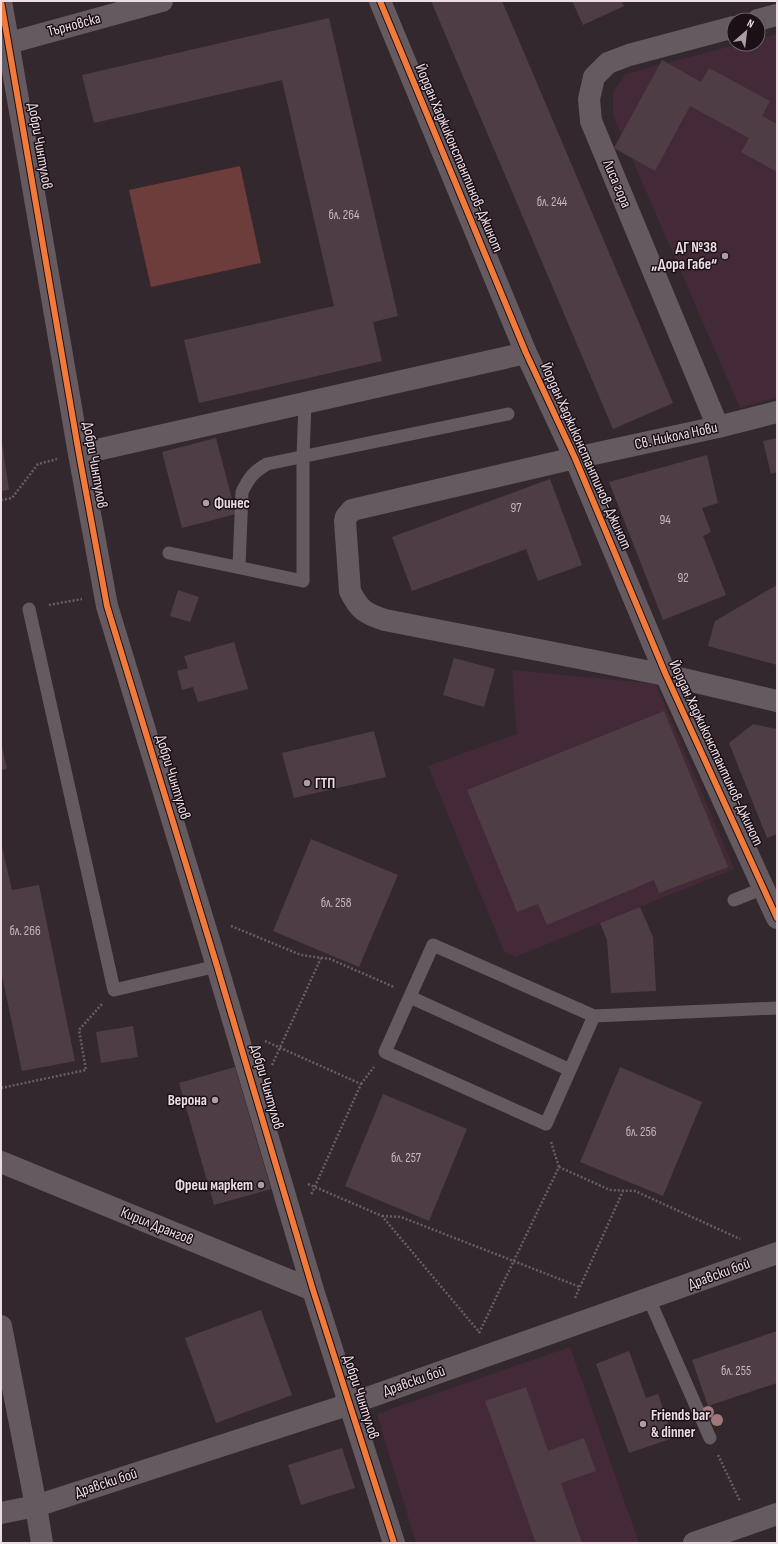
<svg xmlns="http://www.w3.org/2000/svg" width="778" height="1544" font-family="'Sofia Sans Condensed',sans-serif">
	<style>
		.built { fill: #442a39 }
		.green { fill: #6c3d3b }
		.building { fill: #4e3d44 }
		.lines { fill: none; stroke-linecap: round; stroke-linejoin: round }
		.path { stroke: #665e63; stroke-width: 2.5; stroke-dasharray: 2 2; stroke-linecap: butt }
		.service { stroke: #645a60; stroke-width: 13 }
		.minor { stroke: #645a60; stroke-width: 22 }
		.cycleway-casing { stroke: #1a1016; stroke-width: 8 }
		.cycleway { stroke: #f17a3a; stroke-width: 6 }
		.tree { fill: #9f797a }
		.poi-dot { fill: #ac9ea6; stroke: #1a1016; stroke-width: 1.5 }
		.labels { text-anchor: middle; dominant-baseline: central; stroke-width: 3; stroke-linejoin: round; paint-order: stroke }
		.number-label { font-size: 13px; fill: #c5b6be }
		.street-label { font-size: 15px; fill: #eddee6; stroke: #1a1016 }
		.poi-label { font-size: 15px; font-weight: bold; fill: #eddee6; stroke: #1a1016; text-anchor: end }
	</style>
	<rect width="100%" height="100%" fill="#34282f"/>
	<path class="built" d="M777,34v363l-37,11 -127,-293v-23l13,-18 113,-30h19v-5z
		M512,670l144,14 78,185 -219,88 -11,-6 -76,-185 89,-32z
		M570,1347l69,196h-223l-39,-129z"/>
	<path class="green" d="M240,166l21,97 -110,24 -22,-97z"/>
	<path class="building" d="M431,1h71l171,402 -60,26z
		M572,1h49l3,5 -41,19z
		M329,18l69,298 -25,6 9,39 -183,42 -15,-63 150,-34 -52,-226 -188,43 -12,-48z
		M662,60l39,22 8,-14 61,33 -8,15 15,8v48l-36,-20 8,-14 -59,-32 -35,65 -41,-23z
		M1,436l8,54 -8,1z
		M216,438l20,76 -54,14 -20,-76z
		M777,438v34l-6,2 -8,-33z
		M707,455l11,48 -16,5 9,24 -8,4 23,59 -63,25 -54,-138z
		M550,479l32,86 -44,16 -12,-32 -114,42 -20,-54z
		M777,585v80l-69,-19 7,-25z
		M178,590l21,7 -9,25 -20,-6z
		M234,642l14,47 -50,13 -5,-15 -11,3 -5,-19 11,-3 -4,-12z
		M454,658l41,11 -11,38 -41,-12z
		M664,711l64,156 -69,26 -5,-13 -107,45 -9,-21 -21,8 -50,-122z
		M753,724l24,5v105l-10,4 -38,-95z
		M374,731l12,46 -92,21 -12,-45z
		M1,743l6,26 -6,1z
		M311,839l87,36 -39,92 -86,-36z
		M1,843l11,47 27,-5 36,176 -53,10 -21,-100z
		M640,907l13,30 3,54 -45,2 -4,-53 -7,-17z
		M133,1026l5,31 -37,6 -5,-31z
		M235,1067l36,122 -57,16 -35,-122z
		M620,1067l82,35 -39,94 -83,-34z
		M383,1094l84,35 -38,92 -84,-35z
		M261,1310l31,85 -76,28 -31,-85z
		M777,1331v52l-69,23 -16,-46z
		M629,1351l17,47 12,-4 15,44 -44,15 -33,-89z
		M526,1387l22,64 36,-13 12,33 -35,12 21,60h-46l-51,-142z
		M342,1448l13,40 -54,17 -13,-40z"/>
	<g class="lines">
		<path class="path" d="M1,500l11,-2 26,-34 19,-5
			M49,605l33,-6
			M231,926l70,29 29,4 64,28
			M265,1041l96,43 -50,111
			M272,1065l49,-107
			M361,1084l13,-17
			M1,1088l85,-18 -7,-40 23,-26
			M551,1142l8,25
			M308,1184l74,32 98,117
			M382,1216l19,1 179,70
			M575,1298l48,-107
			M479,1333l80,-166 51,23 25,1 105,48
			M718,1455l22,46"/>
		<path class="service" d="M169,553l134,28v-124l2,-54
			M239,567l3,-75c7,-14 11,-20 25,-28l241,-50
			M29,609l85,381 103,-24
			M734,900l30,-12
			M433,945l161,71 -48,108 -161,-72z
			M410,997l160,73
			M594,1016l183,-8
			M649,1299l61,139"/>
		<path class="minor" d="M1,1l78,453 28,152 110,360 96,324 81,253
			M380,1l146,352 49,105 91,217 111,243
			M758,20l19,-5
			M9,43l153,-42
			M777,412l-59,15 -143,31 -223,52 -6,7 -1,4 5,70c9,19 16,23 35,29l281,55 111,26
			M718,427l-127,-306 -2,-22 5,-22 14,-14 21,-8 105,-28
			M79,454l447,-101
			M1,1162l312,128
			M1,1326l35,180 6,37
			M1,1513l35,-7 314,-102 427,-151
			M694,1543l83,-29"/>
		<defs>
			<path id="cycleway" d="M1,1l78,453 28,152 110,360 96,324 81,253
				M380,1l146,352 49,105 91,217 111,243"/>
		</defs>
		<use href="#cycleway" class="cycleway-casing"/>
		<use href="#cycleway" class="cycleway"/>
	</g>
	<g class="tree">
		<circle cx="708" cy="1412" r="6"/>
		<circle cx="717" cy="1420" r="6"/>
	</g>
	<g class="poi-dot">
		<circle cx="725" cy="256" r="4"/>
		<circle cx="206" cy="503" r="4"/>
		<circle cx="307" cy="783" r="4"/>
		<circle cx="215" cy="1100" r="4"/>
		<circle cx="261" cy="1185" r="4"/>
		<circle cx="643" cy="1424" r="4"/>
	</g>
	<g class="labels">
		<g class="number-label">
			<text x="552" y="202">бл. 244</text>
			<text x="344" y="215">бл. 264</text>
			<text x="516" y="508">97</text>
			<text x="665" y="520">94</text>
			<text x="683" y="578">92</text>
			<text x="336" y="903">бл. 258</text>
			<text x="25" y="931">бл. 266</text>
			<text x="641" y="1132">бл. 256</text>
			<text x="406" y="1158">бл. 257</text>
			<text x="736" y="1371">бл. 255</text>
		</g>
		<g class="street-label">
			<text transform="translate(74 25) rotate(-15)">Търновска</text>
			<text transform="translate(40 146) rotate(80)">Добри Чинтулов</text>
			<text transform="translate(459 158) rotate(67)">Йордан Хаджиконстантинов-Джинот</text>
			<text transform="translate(617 184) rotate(67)">Лиса гора</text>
			<text transform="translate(676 436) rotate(-12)">Св. Никола Нови</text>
			<text transform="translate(586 456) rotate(66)">Йордан Хаджиконстантинов-Джинот</text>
			<text transform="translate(95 465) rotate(80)">Добри Чинтулов</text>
			<text transform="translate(716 753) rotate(65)">Йордан Хаджиконстантинов-Джинот</text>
			<text transform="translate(173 777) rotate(73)">Добри Чинтулов</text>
			<text transform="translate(267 1087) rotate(74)">Добри Чинтулов</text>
			<text transform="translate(157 1226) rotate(22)">Кирил Дрангов</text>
			<text transform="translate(719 1274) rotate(-20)">Дравски бой</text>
			<text transform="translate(414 1381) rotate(-19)">Дравски бой</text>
			<text transform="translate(361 1397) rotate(72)">Добри Чинтулов</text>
			<text transform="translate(106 1483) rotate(-18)">Дравски бой</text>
		</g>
		<g class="poi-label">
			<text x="717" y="247">ДГ №38<tspan x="717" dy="17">„Дора Габе“</tspan></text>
			<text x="214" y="503" text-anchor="start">Финес</text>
			<text x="315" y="783" text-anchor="start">ГТП</text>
			<text x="207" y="1100">Верона</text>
			<text x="253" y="1185">Фреш маркет</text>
			<text x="651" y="1415" text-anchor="start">Friends bar<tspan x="651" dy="17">&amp; dinner</tspan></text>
		</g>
	</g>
	<rect width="778" height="1544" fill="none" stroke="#eddee6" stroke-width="4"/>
	<g transform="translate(746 32) rotate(28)"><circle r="19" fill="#1a1016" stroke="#6e6269"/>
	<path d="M0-3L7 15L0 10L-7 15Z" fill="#ac9ea6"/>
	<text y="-6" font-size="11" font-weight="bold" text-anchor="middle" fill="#eddee6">N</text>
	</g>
</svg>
